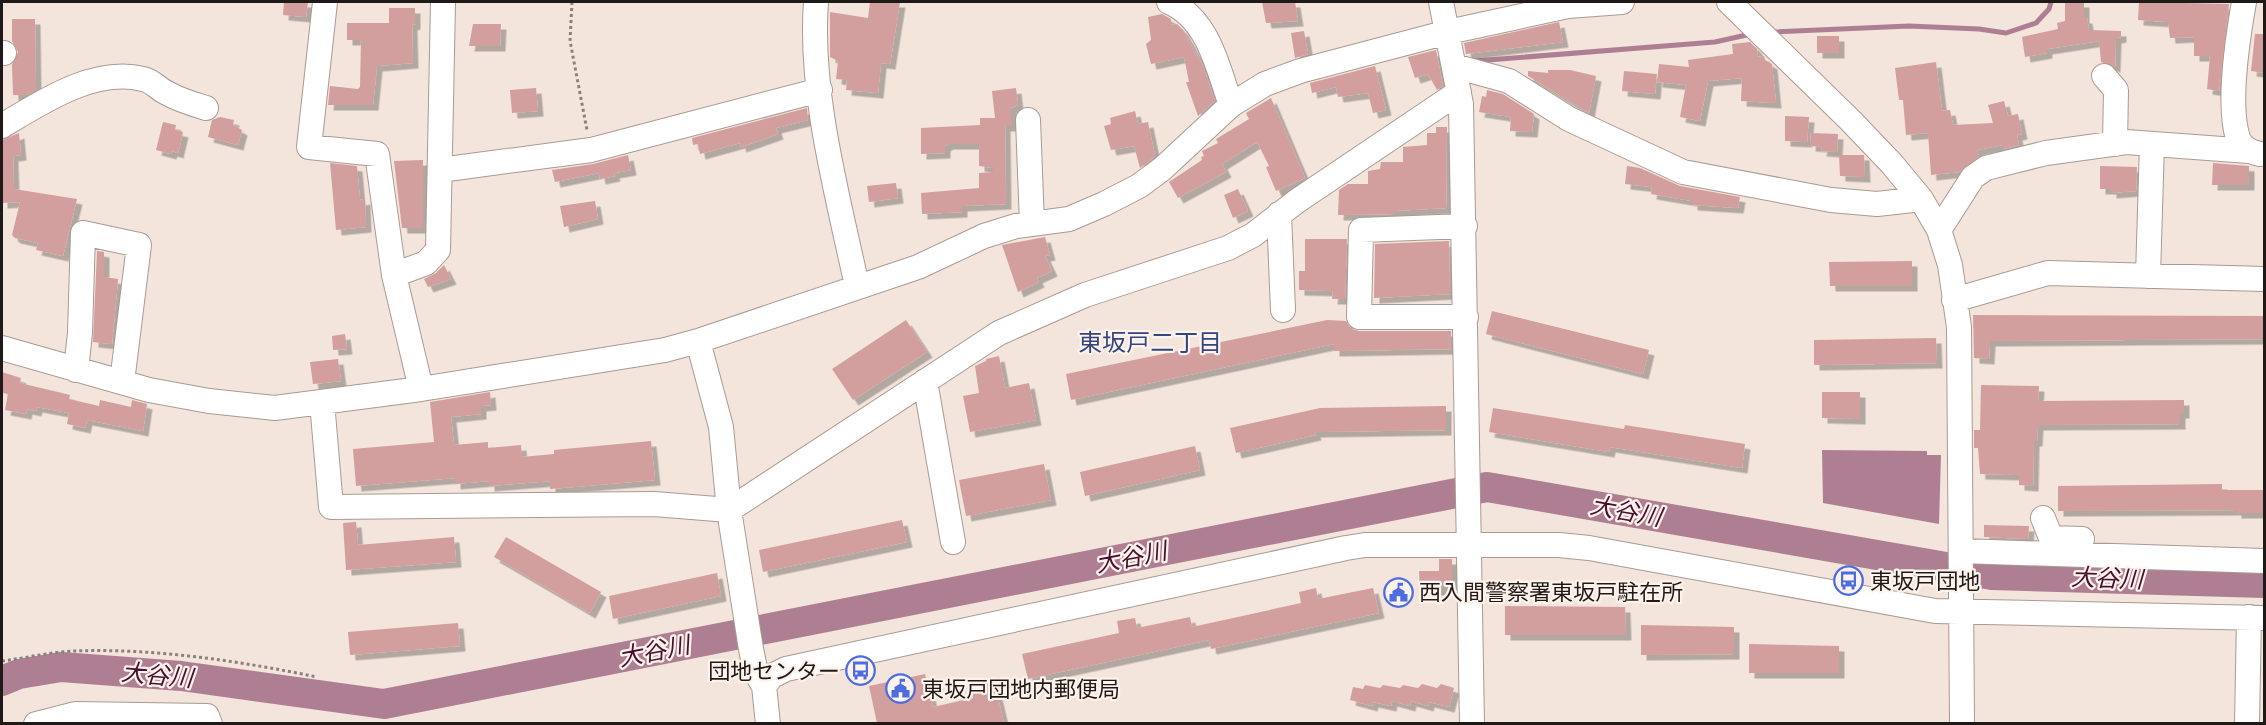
<svg xmlns="http://www.w3.org/2000/svg" width="2266" height="725" font-family="Jost,'Noto Sans JP',sans-serif">
	<style>
		.water { fill: #ae7f93 }
		.lines { fill: none; stroke-linecap: round; stroke-linejoin: round }
		.stream { stroke: #ae7f93; stroke-width: 5 }
		.river { stroke: #ae7f93; stroke-width: 30 }
		.building { fill: #d39e9e; filter: url(#shadow) }
		.minor-casing { stroke: #a99a93; stroke-width: 26 }
		.path { stroke: #8b817c; stroke-width: 3; stroke-dasharray: 3 3; stroke-linecap: butt }
		.minor { stroke: #fff; stroke-width: 24 }
		.labels { text-anchor: middle; dominant-baseline: central; stroke-width: 4.5; stroke-linejoin: round; paint-order: stroke }
		.poi-label { font-size: 22px; fill: #1f1917; stroke: #fef2ec; text-anchor: start }
		.neighbourhood-label { font-size: 24px; fill: #334680; stroke: #fef2ec }
		.water-label { font-size: 24px; font-style: italic; fill: #49102f; stroke: #fef2ec }
	</style>
	<defs>
		<filter id="shadow"><feDropShadow dx="5.5" dy="5.5" stdDeviation="0" flood-color="#0004"/></filter>
	</defs>
	<rect width="100%" height="100%" fill="#f3e4dc"/>
	<path class="water" d="M1822,450l105,1v4h14l-2,69 -116,-21z"/>
	<g class="lines">
		<path class="stream" d="M1772,32l137,-6 70,3 27,4 30,-10 13,-14 2,-7
			M1475,61l240,-19 36,-8"/>
		<path class="river" d="M2,681l17,-7 42,-7 120,9 203,28 1103,-217 505,88 272,8"/>
	</g>
	<path class="building" d="M284,2h24l-2,15 -23,-2z
		M870,2h30l-10,62 -9,-1 -3,30 -32,-3 1,-10 -11,-1 2,-18 -8,-4v-45l38,6z
		M1262,2h33l3,19 -32,2z
		M2065,2h19v16h3l2,12 32,1v6l-5,1 -1,29 -14,-5 -2,-21 -52,8v4l-22,4 -3,-20 36,-8 -1,-6 8,-2z
		M2139,2l90,2 -10,87 -12,-2 3,-33h-16v-19l-24,1 -2,-16 -30,-2z
		M389,8h26v16l-3,1 1,38 -36,3 -4,39h-45l2,-19 28,3 2,-2 1,-47h-14v-17h42z
		M1162,14l9,5v6l6,-1 6,6 20,36 12,35 -17,15 -12,-34h3l-5,-25 -33,7 -5,-20 5,-4 -3,-23z
		M12,19h23l1,70 -10,6h-13l-1,-30 6,-13 -6,-11z
		M1559,22l4,20 -97,12 -2,-11z
		M473,24h28l-1,22h-31z
		M1304,31l4,23 -13,4 -4,-25z
		M2255,34h10v39l-14,-2z
		M1817,36h22v17h-22z
		M1750,42l7,7 1,8 6,-1 1,4 7,4 4,39 -35,-2 1,-23 -34,3 -8,40 -20,-4 6,-32 -29,-3 2,-18 30,3 -1,-7 45,-6 -1,-10z
		M1436,50l7,36 -6,4 -9,-16 -13,4 -7,-21z
		M1936,62l6,49 8,-1 3,15 40,-2 -5,-18 16,-4 4,15 10,-2 4,20 -5,1 2,10 -16,4v-4l-26,5 2,6 -20,16 -28,3 -3,-42 -22,2 -3,-35h-4l-4,-32z
		M1375,66l11,44 -13,3 -5,-20 -30,4 -2,-10 -24,6 -2,-10z
		M1548,70h22l26,6 -7,37 -61,-37v-5l20,2z
		M1624,71l33,3 -2,20 -33,-3z
		M536,88l2,23 -26,2 -2,-23z
		M1016,88l2,17 -7,3v18h-6l1,78 -44,2v6l-40,2 -1,-21 58,-5v-15l14,-1v-4l-14,-2v-22h-31l-3,2v7l-24,1v-26l59,-3v-7h15l-3,-27z
		M1487,90l16,4 31,20 -2,18 -22,-1 1,-14 -32,-5 3,-16 4,1z
		M1271,98l34,80 -29,13 -10,-24 3,-1 -12,-24 -35,22 4,8 -48,26 -9,-16 33,-22 -1,-3 3,-1 -2,-5 16,-8 -2,-4 33,-20 -3,-6z
		M807,108l1,12 -32,8 2,6 -37,13 -1,-4 -40,11 -2,-10 -5,1 -1,-7z
		M1135,111l3,13 10,-2 7,34 -15,12 -6,-22 -23,4 -7,-24 7,-2 -1,-6z
		M1785,116l24,1 -2,25 -22,-1z
		M220,117l14,3 -1,5 9,5 -4,15 -30,-8 4,-17z
		M163,122l13,3 -1,5 8,2 -5,21 -6,-2 -1,3 -15,-4z
		M1436,127h11l-1,81 -53,3v3l-55,1 1,-25 9,-6h20v-13l12,-2 1,-7h22v-15l24,-2v-12h9z
		M19,133l2,22 -8,1 1,33 63,10 -14,57 -27,-6 2,-7 -23,-5 -3,-3 8,-33 -18,1v-63z
		M1811,133l27,1 -1,18 -16,-1 1,-4 -12,-1z
		M628,155l3,15 -17,3 1,3 -15,3 -1,-6 -44,9 -3,-12 41,-6z
		M1839,155h25l1,22 -25,-1z
		M423,160v68h-21l-8,-67z
		M330,163l27,3 3,34 5,-1 1,28 -30,3z
		M2213,163l36,3v19h-37z
		M1627,166l13,2 40,18 60,11 -2,11 -46,-3v-4l-41,-7 1,-7 -27,-3z
		M2100,166l37,1 -1,24 -25,2v-4h-11z
		M896,183l2,15 -29,4 -2,-16z
		M1238,189l10,22 -15,7 -9,-23z
		M595,201l3,18 -34,8 -4,-21z
		M1045,237l5,18 -5,1 7,15 -15,7 2,4 -21,10 -16,-47z
		M1305,239h42l-2,60h-13l1,-8 -34,-1v-19h6z
		M1449,241l1,53 -76,4 1,-54z
		M97,251l7,1v25l14,2 -6,65 -19,-2z
		M1912,261v25h-82l-1,-24z
		M444,265l7,14 -23,8 -4,-8 12,-6z
		M1492,311l157,39 -6,24 -157,-40z
		M1973,315l292,1v23l-275,2 -1,18 -15,-1z
		M906,320l21,32 -74,48 -21,-31z
		M1327,320l19,1 5,8 8,2h92v18l-117,2v-7l-263,56 -5,-26z
		M345,334l2,15 -14,1 -1,-14z
		M1936,338l1,25 -123,2v-25z
		M999,356l6,32 24,-5 7,37 -66,12 -7,-36 16,-3 -4,-27 11,-5v-2z
		M338,359l3,22 -28,3 -3,-22z
		M2,372l19,6 -1,5 42,10 8,2 -1,4 30,7 1,-6 31,7 1,-7 15,4 -4,27 -56,-11 -2,8 -18,-4 2,-11 -32,-6 -1,4 -9,-2 -1,5 -21,-4 3,-16 -6,-1z
		M1981,385l58,1 -1,15 146,-1v13h-4v11l-142,1 -1,16h-3l-1,45 -14,-1v-10l-39,-1 -2,-26h-4v-18h6z
		M490,392l1,13 -10,1v8l-30,3 3,28 34,-3v6l33,-3 1,12 32,-3v-4l97,-9 4,39 -105,9v-8l-61,5v-5l-34,3v-6l-99,8 -3,-37 81,-7 -4,-40z
		M1822,392h38v27l-38,-1z
		M1446,406v24l-131,2 1,3 -80,18 -6,-25 90,-20z
		M1493,408l131,21 1,-4 120,19 -3,24 -132,-21 -1,5 -120,-20z
		M1195,446l5,24 -115,26 -5,-24z
		M1044,464l7,36 -85,16 -7,-36z
		M2222,484v6h43v23h-29v-3l-178,1v-25z
		M902,520l5,22 -144,30 -4,-22z
		M356,522l2,23 96,-8 2,25 -110,8 -3,-47z
		M1984,525l45,1 -1,13 -44,-2z
		M506,537l95,55 -11,21 -96,-56z
		M1439,559h13v26l-11,1v4h-21l-1,-19h20z
		M717,573l4,23 -108,23 -4,-23z
		M1316,588l2,11 55,-11 6,25 -168,36 -2,-9 -181,39 -6,-25 97,-21 -2,-12 18,-3 2,10 53,-11 2,10 109,-24 -2,-11z
		M1505,606l120,1 1,28h-121z
		M458,623l2,23 -110,9 -2,-23z
		M1641,625l93,2v27l-93,1z
		M1749,644l90,2v27h-90z
		M925,674l8,33 40,-9 -3,-14 29,-7 4,16 -6,1 7,29h-127l-8,-37z
		M1422,684l15,4 4,-4 13,4 -5,19 -20,-5 -1,4 -17,-5 -1,5 -18,-5 -1,5 -18,-4 -1,4 -22,-6 3,-13 10,2 2,-4 15,3 3,-3 17,3 3,-3 15,3z"/>
	<g class="lines">
		<defs>
			<path id="minor" d="M325,2l-16,145 68,7 17,121 27,114
				M816,2c-7,90 22,195 41,284
				M1169,2c40,17 49,67 62,103
				M1441,2l20,102 11,620
				M1729,2l122,119 41,43 29,35 18,31 11,35 9,62 3,397
				M2244,2c-6,34 -17,103 -6,136 3,9 13,14 22,16
				M2,53h2
				M1454,66l55,15 60,38 114,53 148,28 46,4 44,-5
				M2104,76l12,14 -1,54
				M1028,120l4,104
				M2,126c40,-24 92,-59 141,-47 10,2 15,10 24,14 12,7 26,11 39,15
				M440,170l151,-20 229,-60
				M1279,214l4,96
				M1465,226l-104,4 -2,87h107
				M1939,230l34,-53 13,-9 60,-15 80,-11 123,9
				M394,275l32,-12 12,-13 5,-248
				M2148,276l4,-132
				M1954,300l94,-27 216,6
				M698,341l23,86 8,83 22,139 5,24 8,13 4,38
				M2,348l147,42 60,11 66,7 146,-19 244,-39 33,-9 220,-74 66,-31 32,-10 53,-7 35,-15 35,-18 23,-17 69,-64 34,-21 35,-13 148,-39 120,-26 54,-4
				M76,370l4,-37 3,-100 56,12 -17,137
				M925,381l28,161
				M322,402l9,105 323,-3 75,6 270,-177 86,-38 143,-47 25,-13 44,-34 162,-109
				M2043,518l8,20 31,1
				M1961,551l303,10
				M764,686l8,-10 14,-7 560,-121 19,-3h194l30,3 346,63 329,7
				M36,724l39,-10 132,2 3,8
				M2247,724l2,-107"/>
		</defs>
		<use href="#minor" class="minor-casing"/>
		<path class="path" d="M572,2l-2,39 17,89
			M2,661c24,-3 48,-9 73,-10 78,-3 165,10 242,26"/>
		<use href="#minor" class="minor"/>
	</g>
	<defs>
		<symbol id="bus-ring" viewBox="-11 -11 22 22"><circle r="9.5" fill="#fef2ec" stroke="#4b6de0" stroke-width="1.5"/><path d="M-5-6H5V4H4V6H2V4H-2V6H-4V4H-5ZM-3.5-4V0h7V-4ZM-3.5 1.2v1.5H-2V1.2ZM2 1.2v1.5H3.5V1.2Z" fill="#4b6de0"/></symbol>
		<symbol id="civic-ring" viewBox="-11 -11 22 22"><circle r="9.5" fill="#fef2ec" stroke="#4b6de0" stroke-width="1.5"/><path d="M-.6-6.5H3V-4.5H.6V-3L4-1V1h2V6H-6V1h2V-1L-.6-3ZM-1.2 2.5V6h2.4V2.5Z" fill="#4b6de0"/></symbol>
	</defs>
	<g fill-rule="evenodd">
		<use href="#bus-ring" x="1832" y="564" width="33" height="33"/>
		<use href="#civic-ring" x="1382" y="576" width="33" height="33"/>
		<use href="#bus-ring" x="844" y="654" width="33" height="33"/>
		<use href="#civic-ring" x="884" y="672" width="33" height="33"/>
	</g>
	<g class="labels">
		<g class="poi-label">
			<text x="1870" y="581">東坂戸団地</text>
			<text x="1419" y="592">西入間警察署東坂戸駐在所</text>
			<text x="840" y="671" text-anchor="end">団地センター</text>
			<text x="922" y="689">東坂戸団地内郵便局</text>
		</g>
		<g class="neighbourhood-label">
			<text x="1150" y="342">東坂戸二丁目</text>
		</g>
		<g class="water-label">
			<text transform="translate(1626 511) rotate(10)">大谷川</text>
			<text transform="translate(1131 557) rotate(-11)">大谷川</text>
			<text transform="translate(2107 578) rotate(2)">大谷川</text>
			<text transform="translate(654 651) rotate(-11)">大谷川</text>
			<text transform="translate(157 675) rotate(5)">大谷川</text>
		</g>
	</g>
	<rect width="2266" height="725" fill="none" stroke="#1f1917" stroke-width="6"/>
</svg>
